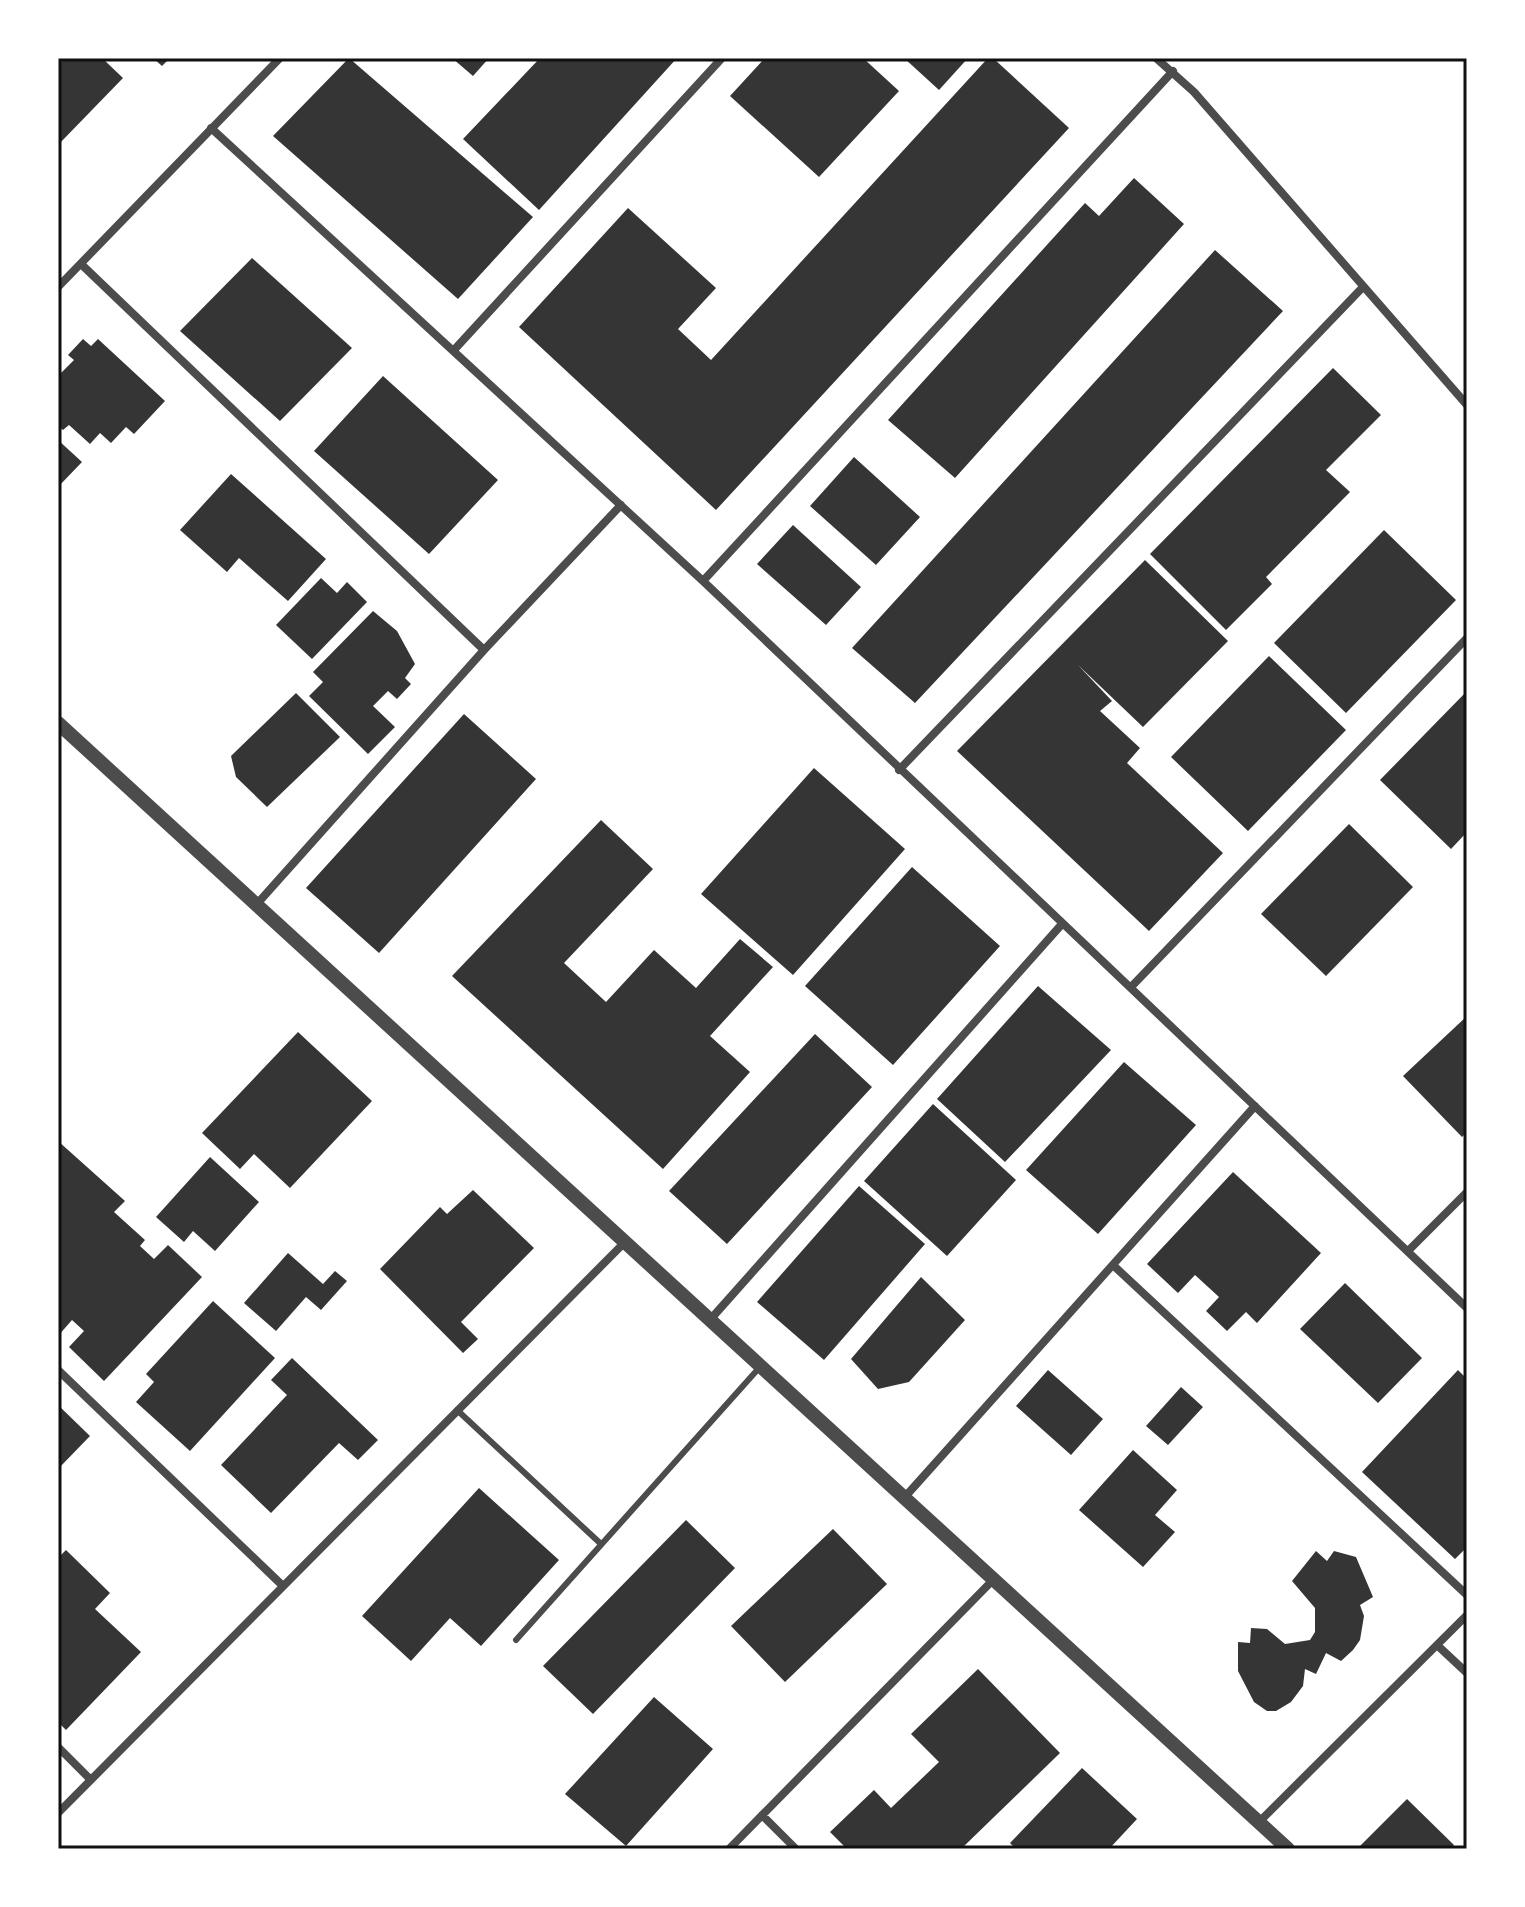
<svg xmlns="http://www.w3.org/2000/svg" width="1525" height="1907" font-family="Mulish,sans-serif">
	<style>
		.building { fill: #353535 }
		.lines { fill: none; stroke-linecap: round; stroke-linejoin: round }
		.service { stroke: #4c4c4c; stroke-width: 6 }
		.minor { stroke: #4c4c4c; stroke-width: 8 }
		.tertiary { stroke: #4c4c4c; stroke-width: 14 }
		.neatline { fill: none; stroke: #111; stroke-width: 3 }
	</style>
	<rect width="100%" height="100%" fill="#fff"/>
	<path class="building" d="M58,58h44l21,20 -65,67z
		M153,58h17l-8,8z
		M349,58l184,159 -75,82 -185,-163z
		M452,58h37l-16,18z
		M540,58h137l-138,152 -76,-71z
		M765,58h98l36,33 -80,86 -89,-81z
		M904,58h64l-29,32z
		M988,58h5l76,70 -353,382 -197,-183 109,-119 88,80 -38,41 33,31z
		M1134,178l50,46 -229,254 -67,-58 197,-217 14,13z
		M1215,250l68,61 -368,392 -63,-55z
		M252,258l100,90 -72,73 -100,-90z
		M83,339l8,7 7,-7 67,62 -31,33 -8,-7 -15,16 -11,-10 -10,11 -21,-19 -6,5 -5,-4v-50l16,-16 -6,-5z
		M1333,368l48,47 -55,55 24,22 -84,85 6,7 -46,46 -76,-76z
		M383,376l115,104 -69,74 -115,-103z
		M58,440l24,22 -24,25z
		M854,457l66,60 -44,48 -66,-59z
		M231,474l95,85 -38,42 -49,-43 -12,14 -47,-42z
		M793,525l68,62 -35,38 -69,-61z
		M1384,530l72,70 -110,113 -72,-70z
		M1145,560l83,81 -85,86 -65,-62 34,36 -12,10 40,37 -13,15 96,90 -74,78 -192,-180z
		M321,578l16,15 10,-11 20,20 -55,57 -36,-34z
		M373,611l24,20 18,33 -10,14 6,6 -14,15 -9,-8 -15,15 22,21 -27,27 -59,-58 14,-14 -10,-10z
		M1269,656l77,74 -98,101 -77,-74z
		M1467,691v141l-16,17 -71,-69z
		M296,693l44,44 -73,70 -31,-30 -5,-21z
		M464,714l72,65 -157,174 -73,-65z
		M814,768l91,81 -112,126 -92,-81z
		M601,820l52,49 -89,94 42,39 48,-52 42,38 44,-49 33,28 -63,69 40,36 -87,97 -211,-193z
		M1349,824l64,63 -87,89 -65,-62z
		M912,867l88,79 -107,119 -88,-79z
		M1038,986l73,64 -106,112 -68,-63z
		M1467,1016v116l-5,5 -59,-61z
		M298,1032l74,69 -82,87 -36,-34 -14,15 -38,-36z
		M815,1034l57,53 -145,157 -58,-53z
		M1124,1062l72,63 -98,109 -72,-64z
		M933,1104l83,76 -69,76 -83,-75z
		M58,1141l67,60 -11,11 31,28 -5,6 14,13 14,-14 34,32 -98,104 -35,-34 15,-16 -12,-11 -14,16z
		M210,1157l49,45 -44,49 -22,-20 -9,11 -28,-25z
		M1233,1172l88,81 -64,70 -11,-11 -19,19 -21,-20 13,-14 -24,-22 -17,18 -31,-29z
		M859,1186l66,58 -101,116 -67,-58z
		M473,1190l61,58 -73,74 17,17 -15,14 -83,-84 60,-62 7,7z
		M288,1253l35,31 12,-13 12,10 -26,29 -15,-13 -30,34 -32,-28z
		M921,1277l44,43 -56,62 -31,7 -27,-30z
		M1345,1283l77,75 -44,45 -78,-74z
		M213,1301l62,57 -85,93 -54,-49 18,-20 -8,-8z
		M292,1358l86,82 -20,20 -19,-17 -68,70 -50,-48 66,-70 -16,-15z
		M1048,1370l55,49 -32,36 -55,-49z
		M1458,1370l9,9v168l-12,12 -93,-87z
		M1181,1387l22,20 -35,38 -22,-19z
		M58,1405l32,31 -32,33z
		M1133,1450l44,40 -22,25 20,17 -32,35 -64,-57z
		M479,1488l80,72 -78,86 -31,-28 -39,43 -49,-45z
		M686,1520l49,48 -142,146 -50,-48z
		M833,1529l54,55 -102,98 -54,-56z
		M66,1550l44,43 -15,16 46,43 -75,78 -8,-8v-164z
		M1316,1551l11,10 7,-10 22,6 17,40 -13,8 4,11 -4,24 -7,10 -12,11 -15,-8 -10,21 -11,-5 -2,17 -12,16 -15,9h-9l-13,-9 -16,-31v-29l12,1 1,-15 16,1 18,15 25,-4 5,-8v-24l-23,-27z
		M978,1669l82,84 -99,96h-114l-17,-17 44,-42 17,18 48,-46 -28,-28z
		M654,1697l59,52 -87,97 -61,-52z
		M1082,1768l55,51 -28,30h-93l-6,-6z
		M1407,1799l47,46 -3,4h-94z"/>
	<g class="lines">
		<path class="service" d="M457,1410l144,134
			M516,1640l243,-272"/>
		<path class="minor" d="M1156,58l38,34 273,313
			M211,128l492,453 764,727
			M81,264l403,386
			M58,287l222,-229
			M454,350l268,-292
			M703,581l470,-510
			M899,770l463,-482
			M256,905l228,-255 137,-145
			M1132,986l335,-348
			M1408,1251l59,-59
			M1114,1266l353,329
			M709,1321l353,-397
			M58,1370l225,216
			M904,1498l351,-392
			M1437,1645l30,28
			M58,1747l33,33
			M58,1813l566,-570
			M762,1815l34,34
			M1259,1822l208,-207
			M729,1849l263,-268"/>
		<path class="tertiary" d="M58,723l1230,1126"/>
	</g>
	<rect width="1525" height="1907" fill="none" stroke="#ffffff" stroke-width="120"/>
	<rect x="60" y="60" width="1405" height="1787" class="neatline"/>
</svg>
